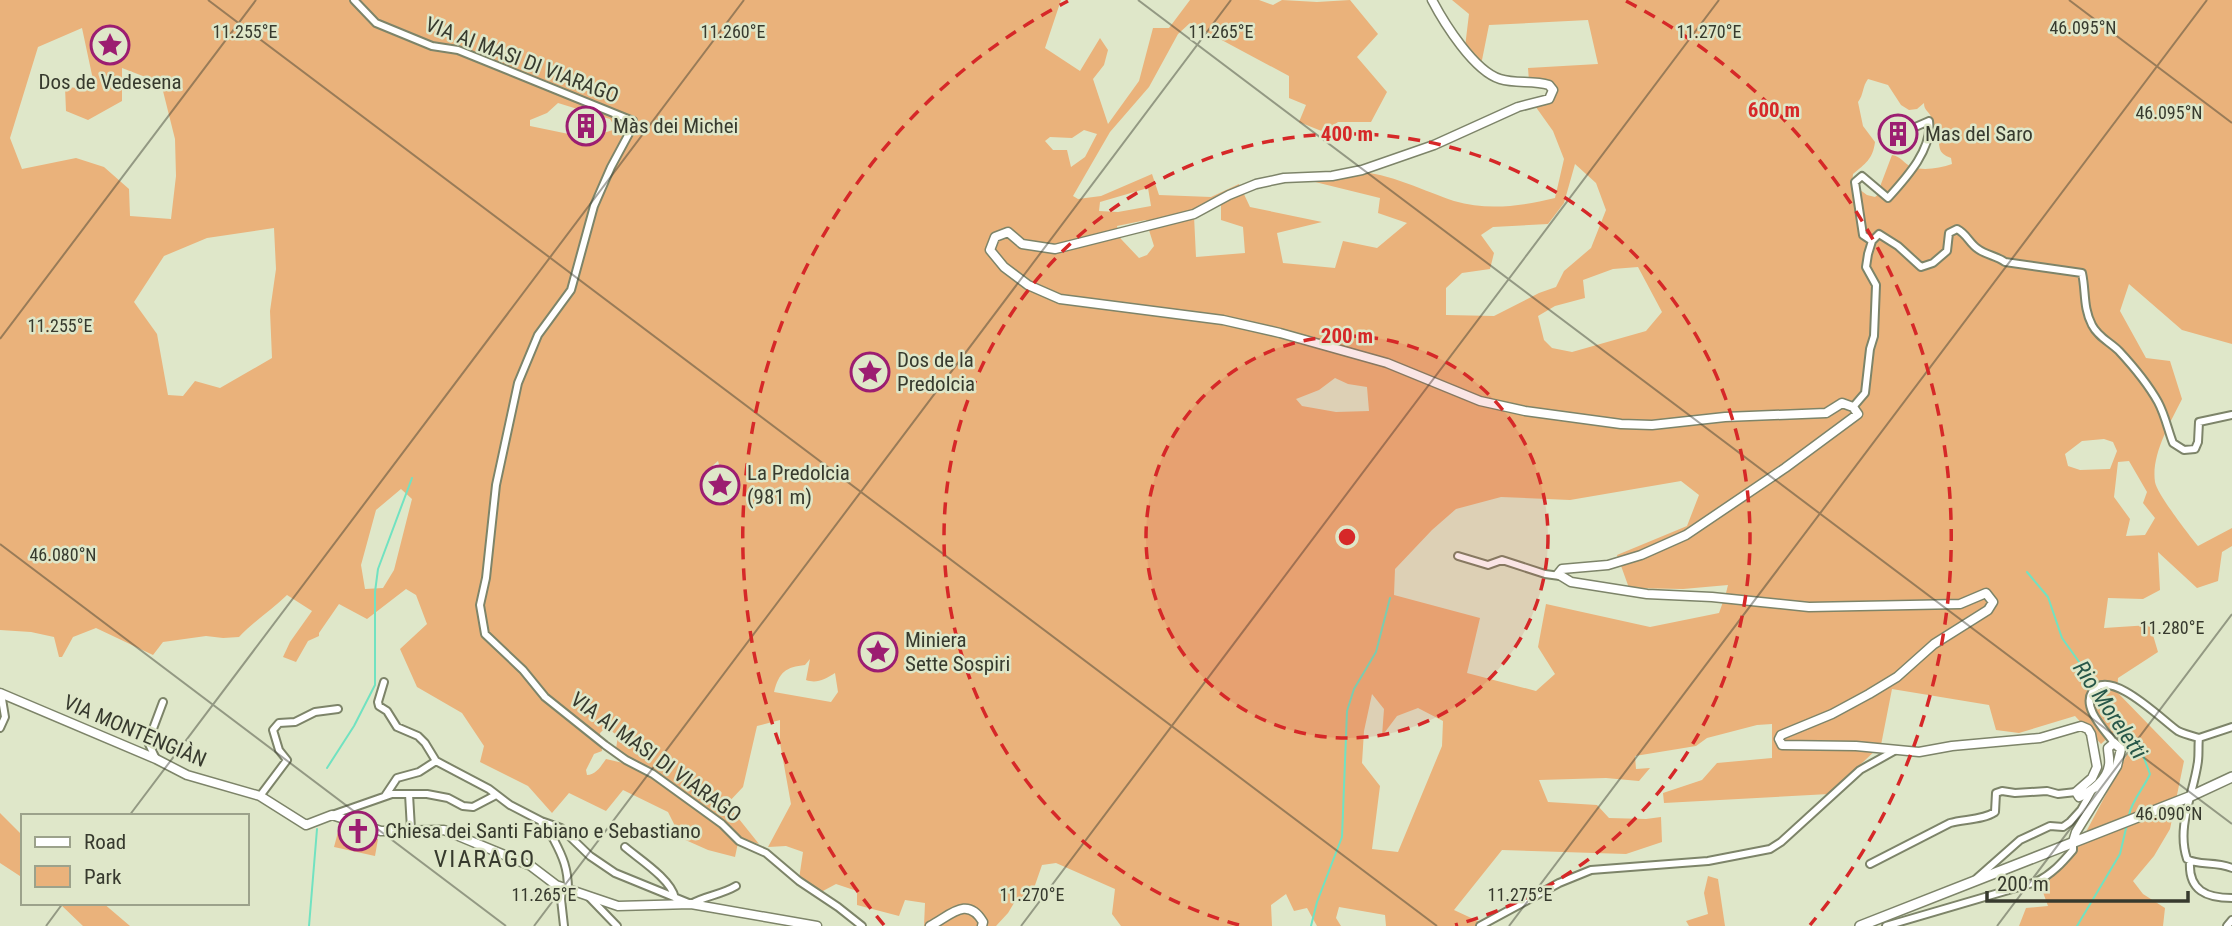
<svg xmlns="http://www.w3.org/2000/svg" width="2232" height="926" font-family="'Roboto Condensed',sans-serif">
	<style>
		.green { fill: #eab27b; fill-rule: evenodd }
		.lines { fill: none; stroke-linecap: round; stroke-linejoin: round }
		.stream { stroke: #71e2c1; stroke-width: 2 }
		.minor-casing { stroke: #7d8469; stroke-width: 10 }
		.tertiary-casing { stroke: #7d8469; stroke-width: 11 }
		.secondary-casing { stroke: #7d8469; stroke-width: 12 }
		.minor { stroke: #fff; stroke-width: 6 }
		.tertiary { stroke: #fff; stroke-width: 8 }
		.secondary { stroke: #fff; stroke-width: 9 }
		.ticks { fill: none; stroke: #373a2e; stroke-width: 2; stroke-opacity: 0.45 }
		.ring { fill: none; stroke: #d62828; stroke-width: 3.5; stroke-dasharray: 12 9 }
		.labels { text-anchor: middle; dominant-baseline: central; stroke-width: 5; stroke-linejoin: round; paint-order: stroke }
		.street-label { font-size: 21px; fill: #373a2e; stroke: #dfe7c9 }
		.poi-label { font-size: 21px; fill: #373a2e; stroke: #dfe7c9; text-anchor: start }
		.water-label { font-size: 23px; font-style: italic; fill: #275749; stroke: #dfe7c9 }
		.quarter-label { font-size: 24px; letter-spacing: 2px; fill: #373a2e; stroke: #dfe7c9 }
		.ticks-label { font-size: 18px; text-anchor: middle; fill: #373a2e; stroke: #dfe7c9; stroke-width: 5; stroke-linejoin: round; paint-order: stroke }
		.centre { fill: #d62828; stroke: #dfe7c9; stroke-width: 3.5 }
		.ring-label { font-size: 21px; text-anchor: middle; font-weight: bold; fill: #d62828; stroke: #dfe7c9; stroke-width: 5; stroke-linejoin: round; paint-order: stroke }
	</style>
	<rect width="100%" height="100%" fill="#dfe7c9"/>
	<path class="green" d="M0,0h1061l-16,48 35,23 20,-33 8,12 -4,15 -11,14 15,45 31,-43 14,-53h16l21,-28h69l14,5 9,-5 35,2 33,-2 28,34 -21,23 30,35 -16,30h-33l-14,10 -25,-10 7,-17 -17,-7v-22l-99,-53 -12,11 -29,53 -39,45 -37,64 5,3 23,-3 51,-22 7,21 52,2 28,-13 2,4 -47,21v3l-46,12 -2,-4 -29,6 1,5 -63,17 -33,-5 -14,-12 -14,5 -5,15 14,17 57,32 163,21 138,36 119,45 141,23 205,-11 16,-10 14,9 -171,121 -66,27 -2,-6 70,-29 12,-31 -18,-14 -111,19 -69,-3 -45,12 -24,21 -37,39 -1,26 86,23 -13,55 69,18 19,-17 -17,-27 8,-43 104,23 69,-14 5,-14 49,6h187l26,-10 5,7 -95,74 -27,17 -89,41 2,12 96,2 -49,46 -165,9 -1,-10 39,-13 15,-17 55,-5v-34l-15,1 -50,13 -11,8 -61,10 1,13 14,-1 -11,13 -33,-3 -67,2 9,22 49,3 12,13 37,1 15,-2 1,25 -36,12 -124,-4 -48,60 28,13 -7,3h-89l-1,-11 -46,-8 -3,11 5,8h-24l-10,-18 -13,3 -8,-17 -15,11 1,21h-151l-9,-12 3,-25 -59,-26 -14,2 -8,23 -20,15 -6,10 -12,13h-72l1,-23 -20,-3 -6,16 -42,-11v-14l-21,-7 -15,8 -22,-13 4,-27 -17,-6 -18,1 23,-43 -11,-61v-23l-23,6 -14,61 -16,17 32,40 -20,-6 -4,19 -27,-7 -27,-12 -13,-26 -45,-22 -17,21 -37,-18 -17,20 -24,-27 -48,-24 4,-16 -22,-33 -45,-26 -17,-38 27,-25 -11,-29 -10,-6 -39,30 -28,-15 -20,29v3l-11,5 -12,21 -13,-5 7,-15 22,-31 -25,-16c-15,15 -33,26 -48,42l-16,1 -17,-2 -43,6 -10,13 -57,-27 -23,9 -11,20h-3l-5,-20 -23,-5 -31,-2zM82,28l13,61 -30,-2 1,24 22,9 34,-19v-33l39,15 14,56 1,37 -5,43 -41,-3 -1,-27 -25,-22 -28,-9 -54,11 -12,-31 28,-91zM558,103l52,16 6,10 -28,9 -58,-12v-6l17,-7zM1084,130l13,4 -12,23 -14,10 -4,-17h-14l-8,-9 5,-4 22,1zM1148,188l3,18 -33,6 -19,-1 1,-9zM274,228l2,41 -6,42 2,47 -52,30 -25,-7 -12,15 -15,-1 -11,-61 -23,-32 30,-46 43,-18zM1335,378l13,6 19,3 2,24 -33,1 -34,-6 -6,-7 23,-9zM718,461l5,17 1,14h8l-3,13 -9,-5 -10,1 -2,-10 5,-7 -2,-17zM401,489l11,10 -18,71 -11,18 -18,1 -4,-24 15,-55zM810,659l-4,21c11,4 19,-1 29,-7l3,19 -7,10 -57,-10c5,-20 12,-25 31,-27zM1372,694l12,15 -2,27 15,-20 21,-8 25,13 -1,25 -44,106 -26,-3 8,-63 -18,-23 2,-32zM606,727l12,9 -2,13 12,8 -5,6 -17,-4c-5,7 -10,16 -19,16l-1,-5 8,-16 8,-3 -2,-18z
		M1452,0h780v344l-50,-14 -53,-46 -9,27 26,47 24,3 12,38c-12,24 -31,56 -27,83 2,12 34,53 43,64l34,-18v18l-10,6 -4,29 -21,7 -39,-36 2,38 -17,9 -35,-1 -4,30 46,-3 8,27 -40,26 -1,14 67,69 -14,68 -16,27 -21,25 10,13 22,14 -2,18h-144l7,-18 22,-2 -8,-22 38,-37 51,-96 -12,-22 -16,15 -26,-28 -56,17 -23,-3 -7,-25 -97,-16 -11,56 -98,-1 -3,-5 52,-25 83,-53 79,-59 -8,-10 -27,11 -150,3 -84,-9 3,-12 -45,4 -54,-1 -9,-25 45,-17 194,-132 -17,-12 -17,10 -173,12 -126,-14 -45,-10 -51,-21 -150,-47 -220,-34 -32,-14 -37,-34 5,-13 12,-4 13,12 34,5 64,-16 2,5 18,19 8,-3 7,-9 -6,-19 46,-11 2,41 49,-4 -2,-26 -22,-7v-19l21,-11 8,17 72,15 -45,11 6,30 52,5 8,-27 34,7 30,-25 -29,-10 2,-15 -69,-17 -3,-3c16,-2 32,-6 48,-6 28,-1 71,20 98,29 34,10 68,5 101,-3l9,-39 -11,-28 -20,-28 16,-3 5,-10 -25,-9 -1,-13 70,-4 -10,-44 -99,5 -8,40 -16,-18 4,-33zM1868,79l20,6 13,20 8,5 8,-1 7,-6c0,8 5,8 7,14 2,8 1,12 7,19 2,13 0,17 13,22l1,6c-12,4 -28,7 -40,3 -8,-3 -11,-11 -20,-12l-11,29 -1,9 -5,4 -8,-2 -15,-11 1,-10c12,-10 20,-15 22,-32l-12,-16 -5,-24c6,-8 4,-15 10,-23zM1575,164l21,19 10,27 -15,38 -27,23 -8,16 -17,6 -45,23 -48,-1v-27l16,-15 28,-4 4,-16 -13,-18 12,-8 55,-3 16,-21zM1638,267l24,45 -16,19 -74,21 -20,-4 -8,-8 -6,-24 17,-10 30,-8 -2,-18 30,-11zM2104,439l9,3 4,9 -7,18 -30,1 -12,-4 -3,-12 17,-13zM2129,461l18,31 -4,11 12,15 -10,17 -19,1 4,-17 -16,-22 4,-35z
		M0,813l23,23v42l-23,-15z
		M338,832l25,5 -1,5 7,1 2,-6 7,2 -3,17 -41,-9z
		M1708,876l10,3 7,47h-36l-3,-5 22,-7 -4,-21z
		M59,903h44l27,23h-47z"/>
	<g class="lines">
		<path class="stream" d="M2027,572l21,25 14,41 78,109 10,27c-6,14 -18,26 -21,41
			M327,768l27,-42 21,-41v-93l3,-23 34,-91
			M309,926l8,-97
			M1311,926l6,-24 25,-65 5,-126 7,-22 22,-37 14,-54
			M2077,926l43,-72 7,-30"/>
		<defs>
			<path id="minor" d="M354,0l22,23 56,23 26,4 175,71 -1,7 -21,39 -17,39 -23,84 -33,45 -20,48 -22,102 -10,93 -6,27 5,29 38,36 22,27 60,48 21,15 27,14 69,50 17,17 27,12 33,28 39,26 24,19
				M1872,241l-9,-6 -8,-53 7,-6 26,22c18,-20 45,-49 41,-77l-16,7
				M1853,407l12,-14 5,-44 4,-13 2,-51 -10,-18 2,-13 4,-13 7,-7 19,12 23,21 12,-4 14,-12 2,-18 8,-4c10,5 12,14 21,20 8,6 19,7 27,13l77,11c4,18 1,35 10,52 6,12 18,17 27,26 13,14 30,35 39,51 7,13 10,28 15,41l11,7 11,-1 3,-7 1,-20 33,-7
				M1458,556l30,9 14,-5 43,14 15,2
				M384,682l-6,20 1,4 8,5 10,16 21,9 7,7 11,18
				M0,728l5,-11 -4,-24
				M2199,738l33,-11
				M2114,743c-9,-13 -32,-35 -22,-51 17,-27 72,30 86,39 6,3 14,5 21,7 -1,8 0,15 -1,23 -4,32 -22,65 -11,98 11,7 28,2 45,9
				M156,759l-8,-17 15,-40
				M436,761l53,28 21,16 31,16 20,7 29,28 25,17 76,31c13,-8 30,-9 45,-18
				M409,794l2,35
				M260,796l27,-36 -8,-10 -6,-20 6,-7 16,-1 20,-10 23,-3
				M385,796l12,-18 22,-6 17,-11
				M332,815l60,-21h35l21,4 15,8 10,1 23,-12
				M541,821c2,9 9,11 13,19 9,17 14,29 14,49
				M625,847c14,12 46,32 50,51
				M2190,861c-2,30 17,37 42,37
				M1870,864l80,-41c14,-4 33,-3 45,-11l1,-19 6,-2 13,2 32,-2 11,3 18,-2
				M1977,878l43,-38 30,-14 13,1 7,-5 11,-12 10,-18
				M562,887l-1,12 3,27
				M589,897l28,29
				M1480,926l79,-43 32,-13 117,-9 62,-12 11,-7 79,-72 36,-20
				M1886,926l150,-44c16,-8 26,-19 37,-32v-8
				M2227,926l5,-6"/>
			<path id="tertiary" d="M1432,0c12,23 42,71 68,79 16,5 33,1 49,6l4,5 -4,9 -31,8 -84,38 -72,25 -30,6 -48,2 -28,6 -27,11 -35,19 -139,35 -33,-5 -14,-12 -13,5 -5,13 14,17 24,18 32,14 163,21 57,13 107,30 93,38 45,10 96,13 31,1 73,-8 101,-4 16,-10 11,4 5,7 -73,54 -99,67 -45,20 -33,10 -46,4 -4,5 13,8 76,12 65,3 97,10 151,-3 26,-11 7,9 -5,8 -54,34 -37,33 -28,17 -37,20 -51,21 -2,4 3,6 74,1 63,6 33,-6 88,-8 41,-12 7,3 3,5 6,33 -5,11 -16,14 3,5c13,-6 28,-17 30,-32 1,-6 -1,-12 -1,-17l6,-5 7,6 -4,17 -41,66 -3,10
				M0,693l156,66 31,16 73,21 46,29 26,-10 49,16 63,-1 87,36 25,19 62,21 73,-2 126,22
				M930,926c20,-10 37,-31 53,-4l-1,4"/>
			<path id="secondary" d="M1860,926l329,-129 43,-20"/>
		</defs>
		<use href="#minor" class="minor-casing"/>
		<use href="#tertiary" class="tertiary-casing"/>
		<use href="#secondary" class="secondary-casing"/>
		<use href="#minor" class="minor"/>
		<use href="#tertiary" class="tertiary"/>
		<use href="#secondary" class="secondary"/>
	</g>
	<path class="ticks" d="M208,0l1229,926M1138,0l1094,824M2069,0l163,123M0,339l256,-339M0,544l506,382M129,816l615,-816M46,926l17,-23M534,926l697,-926M1021,926l698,-926M1509,926l698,-926M1997,926l235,-312"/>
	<circle cx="1347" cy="537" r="201" fill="#d62828" fill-opacity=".12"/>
	<g class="ring">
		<circle cx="1347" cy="537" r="201"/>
		<path d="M1239 925A403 403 0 1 1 1455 925"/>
		<path d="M884 925A604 604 0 0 1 1068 1M1626 1A604 604 0 0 1 1810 925"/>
	</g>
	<defs>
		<symbol id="sight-ring" viewBox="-11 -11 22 22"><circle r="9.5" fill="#dfe7c9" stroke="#9c1d71" stroke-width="1.5"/><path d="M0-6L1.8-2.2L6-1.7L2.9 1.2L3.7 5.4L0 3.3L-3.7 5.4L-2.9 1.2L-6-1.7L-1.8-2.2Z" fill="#9c1d71"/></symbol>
		<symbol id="building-ring" viewBox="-11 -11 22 22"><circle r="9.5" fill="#dfe7c9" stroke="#9c1d71" stroke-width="1.5"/><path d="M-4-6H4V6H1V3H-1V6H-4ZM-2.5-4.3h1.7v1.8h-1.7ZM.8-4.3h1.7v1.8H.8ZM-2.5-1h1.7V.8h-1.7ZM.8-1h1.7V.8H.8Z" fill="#9c1d71"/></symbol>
		<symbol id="church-ring" viewBox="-11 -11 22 22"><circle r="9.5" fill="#dfe7c9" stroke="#9c1d71" stroke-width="1.5"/><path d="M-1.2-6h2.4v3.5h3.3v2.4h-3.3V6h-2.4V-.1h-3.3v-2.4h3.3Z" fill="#9c1d71"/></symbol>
	</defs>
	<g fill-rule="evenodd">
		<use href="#sight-ring" x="88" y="23" width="44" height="44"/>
		<use href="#building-ring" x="564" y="104" width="44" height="44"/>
		<use href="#building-ring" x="1876" y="112" width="44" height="44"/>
		<use href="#sight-ring" x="848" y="350" width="44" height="44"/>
		<use href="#sight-ring" x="698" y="463" width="44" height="44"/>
		<use href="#sight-ring" x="856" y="630" width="44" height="44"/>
		<use href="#church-ring" x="336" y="809" width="44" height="44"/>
	</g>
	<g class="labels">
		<g class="street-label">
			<text transform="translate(522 60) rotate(21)">VIA AI MASI DI VIARAGO</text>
			<text transform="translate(135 731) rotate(23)">VIA MONTENGIÀN</text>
			<text transform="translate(656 757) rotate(36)">VIA AI MASI DI VIARAGO</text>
		</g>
		<g class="poi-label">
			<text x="110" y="82" text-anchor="middle">Dos de Vedesena</text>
			<text x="613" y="126">Màs dei Michei</text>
			<text x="1925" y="134">Mas del Saro</text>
			<text x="897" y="360">Dos de la<tspan x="897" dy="24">Predolcia</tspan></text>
			<text x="747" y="473">La Predolcia<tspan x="747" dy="24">(981 m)</tspan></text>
			<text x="905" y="640">Miniera<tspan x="905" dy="24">Sette Sospiri</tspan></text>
			<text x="385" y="831">Chiesa dei Santi Fabiano e Sebastiano</text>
		</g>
		<g class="water-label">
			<text transform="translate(2110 710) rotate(56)">Rio Moreletti</text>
		</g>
		<g class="quarter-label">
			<text x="485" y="859">VIARAGO</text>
		</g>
	</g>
	<g class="ticks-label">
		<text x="2083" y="34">46.095°N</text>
		<text x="245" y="38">11.255°E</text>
		<text x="733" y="38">11.260°E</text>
		<text x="1221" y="38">11.265°E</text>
		<text x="1709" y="38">11.270°E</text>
		<text x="2169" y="119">46.095°N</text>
		<text x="60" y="332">11.255°E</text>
		<text x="63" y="561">46.080°N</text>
		<text x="2172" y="634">11.280°E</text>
		<text x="2169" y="820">46.090°N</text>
		<text x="544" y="901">11.265°E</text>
		<text x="1032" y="901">11.270°E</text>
		<text x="1520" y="901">11.275°E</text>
	</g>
	<circle cx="1347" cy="537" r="10" class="centre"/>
	<g class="ring-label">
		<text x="1774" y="117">600 m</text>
		<text x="1347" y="141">400 m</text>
		<text x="1347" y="343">200 m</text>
	</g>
	<rect x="21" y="814" width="228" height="91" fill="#dfe7c9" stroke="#9ca28b" stroke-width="2"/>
	<rect x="35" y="837" width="35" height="10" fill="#ffffff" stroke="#9ca28b" stroke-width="2"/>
	<text x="84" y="849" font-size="21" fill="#373a2e">Road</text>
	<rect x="35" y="866" width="35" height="21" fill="#eab27b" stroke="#9ca28b" stroke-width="2"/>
	<text x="84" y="884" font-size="21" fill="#373a2e">Park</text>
	<path d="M1987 891v10h201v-10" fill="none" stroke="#373a2e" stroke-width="3.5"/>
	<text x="1997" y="891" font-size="21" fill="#373a2e" stroke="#dfe7c9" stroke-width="5" paint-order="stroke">200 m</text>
</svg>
